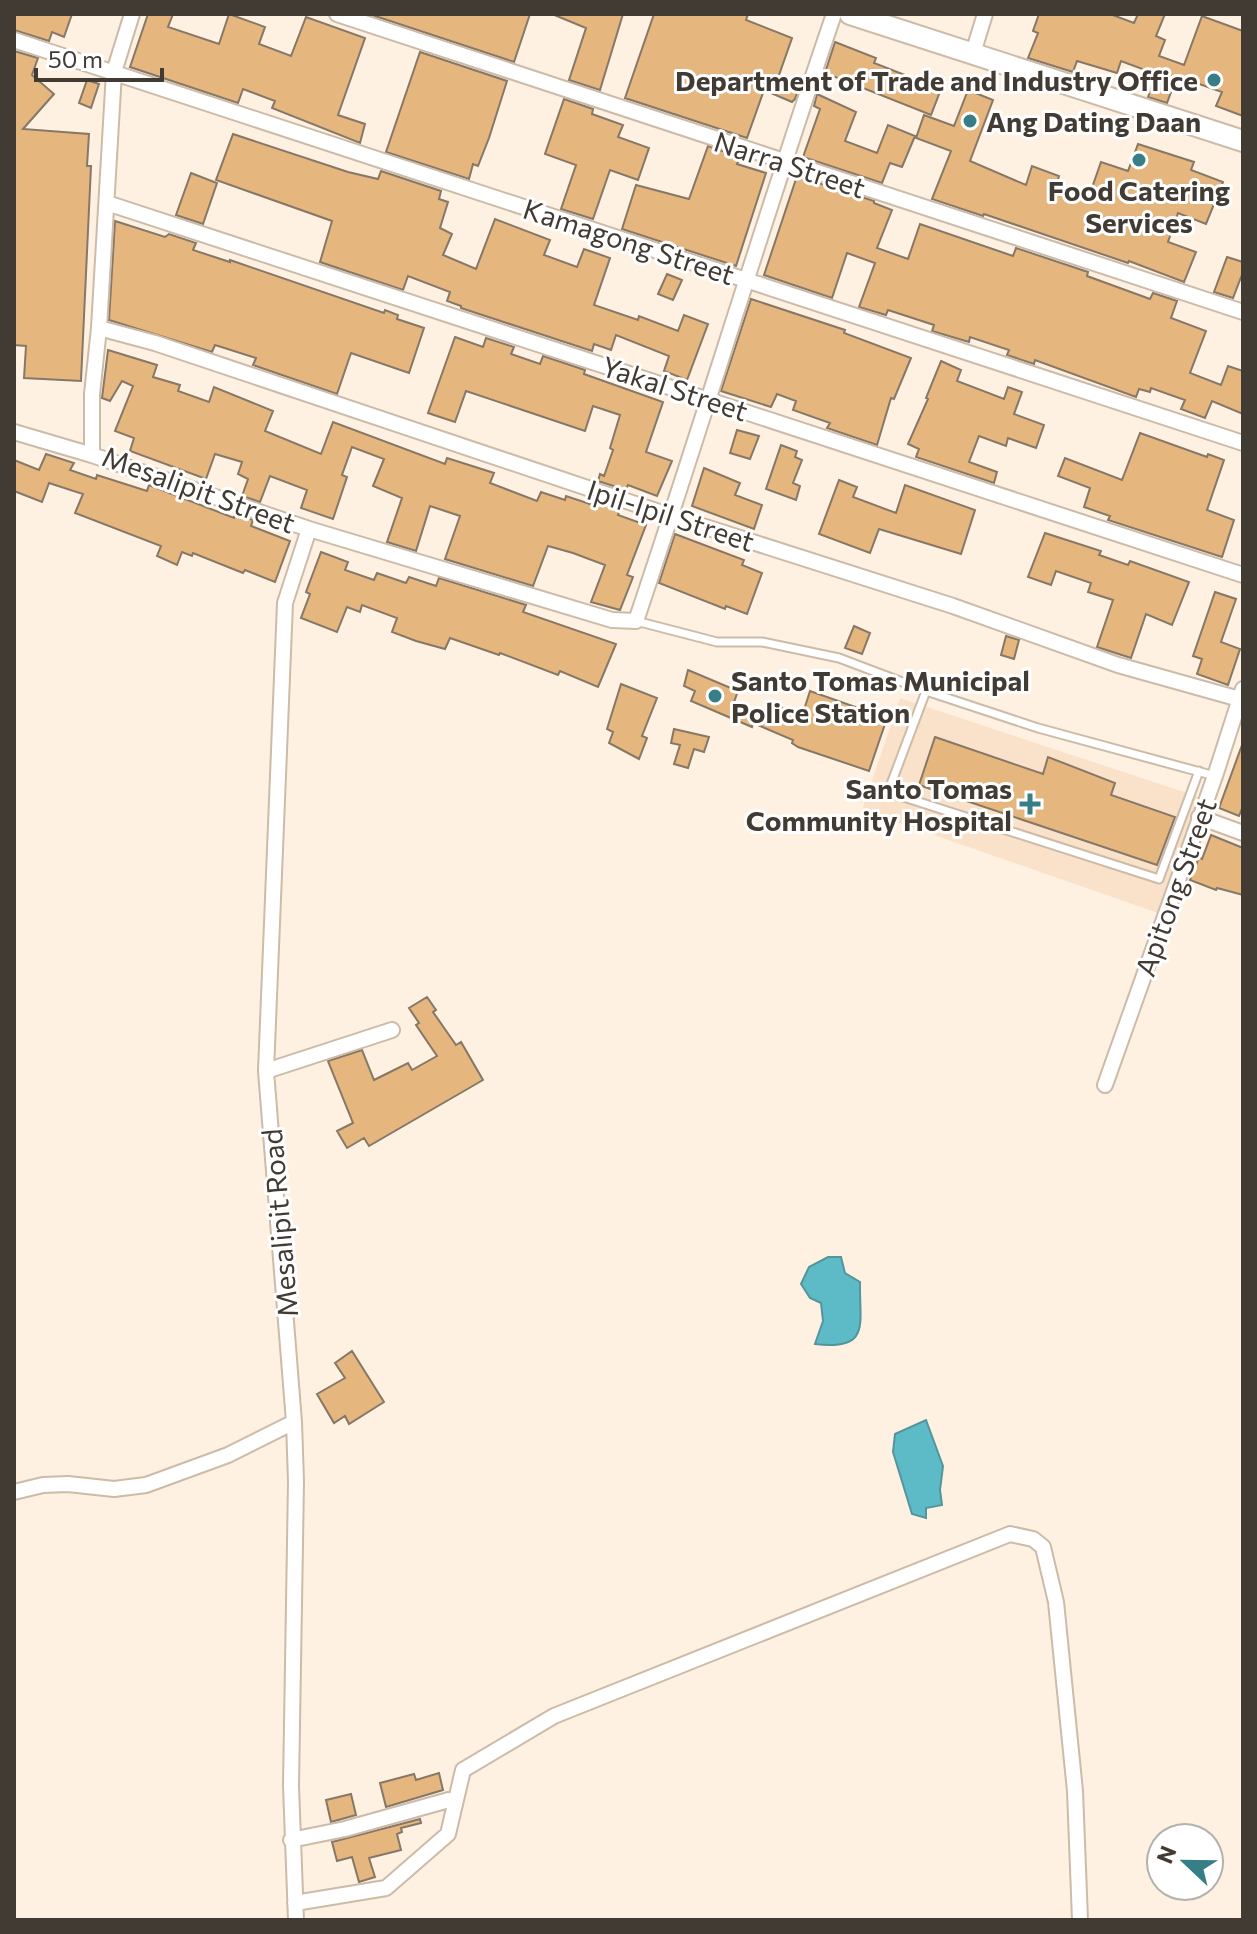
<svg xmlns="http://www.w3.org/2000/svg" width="1257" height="1934" font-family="Commissioner,sans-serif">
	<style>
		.built { fill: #f9e2c9 }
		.water { fill: #5cbbc7; stroke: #54959b; stroke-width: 2 }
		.building { fill: #e5b67e; stroke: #867766; stroke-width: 2 }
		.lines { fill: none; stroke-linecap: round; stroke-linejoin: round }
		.lane-casing { stroke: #ccbba9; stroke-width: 11 }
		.street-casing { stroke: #ccbba9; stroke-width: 18 }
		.secondary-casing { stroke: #ccbba9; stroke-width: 24 }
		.lane { stroke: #fff; stroke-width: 7 }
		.street { stroke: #fff; stroke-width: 14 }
		.secondary { stroke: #fff; stroke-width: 20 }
		.poi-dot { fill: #377e87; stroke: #fff; stroke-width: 3 }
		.labels { text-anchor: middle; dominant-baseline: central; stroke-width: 6; stroke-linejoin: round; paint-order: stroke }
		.poi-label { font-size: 28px; font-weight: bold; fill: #423b34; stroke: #fff; text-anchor: end }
		.street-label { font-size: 28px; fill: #423b34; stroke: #fff }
	</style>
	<rect width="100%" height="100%" fill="#fff1e1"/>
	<path class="built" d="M900,698l299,99 -38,117 -299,-104z"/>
	<path class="water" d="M828,1257h13l4,16 15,9c-1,41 12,69 -45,62l8,-23 -2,-18 -11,-5 -9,-14 8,-17z
		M926,1420l17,46 -3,24 2,15 -16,3v10l-14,-4 -19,-62 2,-18z"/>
	<path class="building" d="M14,14h58l-8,23 -12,-5 -3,9 -35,-11z
		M148,14h25l-5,13 51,17 10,-30 36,13 -6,17 32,12 15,-39 59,21 -27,77 27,9 -5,19 -88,-35 3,-7 -32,-12 -5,14 -108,-36z
		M369,14h161l-16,48z
		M552,14h71l-23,76 -31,-10 17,-52z
		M654,14h94l-2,6 46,18 -14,40 21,9 -4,12 -3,3 -28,-12 -17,48 -122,-40z
		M1039,14h71l24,9 4,-9h27l-9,22 9,4 -6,16 25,9 18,-49 41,15v85l-27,-10 6,-14 -45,-16 -10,27 -19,-6 8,-23 -35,-13 -4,12 -40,-12 -4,11 -45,-14 10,-25 -5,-2z
		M835,42l41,16 -2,5 67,26 -10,26 -106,-42z
		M14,51l24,7 -6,17 22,19 -31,35 66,5 -2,32h4l-10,215 -57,-3 2,-32 -12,-1z
		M420,52l87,29 -18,57 -11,28 -5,-2 -4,15 -83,-27z
		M87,80l12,4 -8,24 -12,-5z
		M968,90l25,10 -23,61 56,24 6,-19 27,10 -4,13 33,10 13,-37 27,9 10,-27 56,18 -3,8 32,12 -17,42 -28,-11 -10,29 28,10 -12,30 -55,-21 -1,2 -144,-49 -1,2 -51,-17 19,-48 -35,-13 8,-23 30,11z
		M817,94l39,18 -11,29 32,12 11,-28 27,11 -13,31 -12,-4 -8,20 -79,-26 17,-48 -6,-3z
		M564,99l29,10 -1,5 31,11 -5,12 31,11 -11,32 -28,-10 -17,49 -32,-10 15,-44 -31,-11z
		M233,134l115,38 30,7 3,-8 60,20 -2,8 9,3 -8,26 12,6 -9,21 33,14 19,-50 55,21 -6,15 33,12 7,-18 26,9 -16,47 44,15 1,-4 39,15 6,-16 24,9 -21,56 -23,-9 5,-15 -53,-21 -5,15 -17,-6 -2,7 -131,-43v-2l-14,-5 3,-9 -42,-16 -5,14 -83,-28 12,-41 -116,-41z
		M708,146l32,11 -3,7 29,9 -30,93 -114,-37 14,-44 53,14z
		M191,173l26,10 -14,41 -27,-9z
		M797,176l77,25v2l18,7 -15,38 31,11 12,-35 93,32 3,-8 72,24 -1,4 63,23 3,-6 24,8 -6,17 35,13 -16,42 31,12 7,-19 15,5v43l-31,-13 -7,17 -24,-9 4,-9 -34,-12 -1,4 -11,-3 -3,8 -101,-37 -1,4 -27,-9 2,-5 -39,-13 -1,5 -37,-11 2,-6 -46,-15 -2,5 -27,-8 16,-44 -28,-10 -15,45 -68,-23z
		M115,221l50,16 4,-3 27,9 -3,7 37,12v-2l154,53 1,-3 13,5 -1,4 27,9 -15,45 -58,-20 -14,41 -84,-29 3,-7 -41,-13 -3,7 -103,-32z
		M1227,257l16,5v10l-10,26 -19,-6z
		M667,274l15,6 -9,20 -15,-6z
		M751,299l94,31 -1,3 67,25 -17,41 -3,-1 -14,47 -50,-17 3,-5 -37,-13 3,-9 -19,-7 -6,13 -50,-16z
		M455,337l28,10 3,-9 28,9 -3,7 29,10 3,-8 42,14 -1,4 79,28 -17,50 26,9 -15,35 -29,-11 -2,5 -28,-9 2,-7 4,2 9,-26 -3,-2 10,-33 -27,-9 -8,25 -119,-40 -11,31 -27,-9z
		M108,350l49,15 -4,12 27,8 -2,6 31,11 5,-15 59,24 -8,20 56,23 12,-32 112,42 2,-6 47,15 -4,10 47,18 4,-9 24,8 1,-4 24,8 2,-4 28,9 -2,6 28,10 -19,50 6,2 -13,33 -29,-8 14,-37 -32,-12 -25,-7 -15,40 -88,-27 15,-43 -30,-10 -14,45 -29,-9 15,-44 -29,-12 11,-27 -32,-12 -10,28 5,2 -14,42 -32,-11 6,-18 -37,-14 -10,26 -18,-6 6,-17 -10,-5 4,-12 -27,-8 -9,25 -76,-28 4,-13 -19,-7 18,-45 -11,-5 -12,20 -8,-3z
		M941,361l20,9 -4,11 47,18 4,-12 14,5 -8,22 30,11 -8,23 -28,-10 -2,8 -27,-10 -10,26 28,10 -3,11 -78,-26 3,-8 -11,-5 20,-45 -2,-1z
		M737,430l22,6 -9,23 -20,-6z
		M1140,433l67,24 1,-3 16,6 -17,50 27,10 -12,37 -114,-37 2,-4 -26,-9 6,-19 -32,-12 7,-18 57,22z
		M781,445l16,6 -2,6 7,3 -9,23 7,3 -4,14 -30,-11z
		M46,454l28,9 -4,7 26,9 1,-4 50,16 2,-6 85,33 1,-4 18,6 -2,6 39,15 -15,41 -30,-12 -2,3 -50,-20 -1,3 -10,-4 -5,13 -20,-9 4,-10 -86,-33 8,-19 -34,-11 -7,19 -28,-11v-31l25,10z
		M704,468l36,15 -5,12 27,10 -8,24 -62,-23z
		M839,480l18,7 -4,10 43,16 9,-28 70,25 -14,44 -82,-25 -9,24 -51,-19z
		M1045,533l56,18 -2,4 29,10 2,-4 59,21 -17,43 -26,-11 -15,44 -34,-11 16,-47 -25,-8 3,-9 -35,-12 -5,14 -23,-8z
		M675,534l69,26 -2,5 20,8 -15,41 -21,-8 -1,3 -66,-26z
		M321,552l27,10 -3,8 29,10 3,-7 29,10 3,-6 27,9 3,-8 87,27 -3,7 93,32 -18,43 -38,-16 -2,4 -58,-22 -1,2 -49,-17 -5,11 -29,-8 -24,-9 5,-14 -35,-13 -2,7 -13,-5 -10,25 -36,-14 9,-24 -4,-2z
		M1215,592l21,7 -15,43 19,7 -12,36 -31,-11 5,-15 -9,-3z
		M854,626l16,7 -8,21 -17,-6z
		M1006,636l13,4 -5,19 -13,-4z
		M688,670l50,21 -4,11 34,14 5,-12 29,12 8,-25 77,27 -18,53 -71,-24 -6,-4 1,-3 -40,-17 -1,4 -61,-26 4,-10 -11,-5z
		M621,684l36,14 -15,38 5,2 -8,21 -30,-16 4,-11 -6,-3z
		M674,729l35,8 -5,15 -10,-3 -6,19 -14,-4 6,-19 -9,-2z
		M935,737l108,37 5,-17 67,26 -4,12 64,22 -18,48 -238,-80z
		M1242,745l1,61 -4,10 -20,-8z
		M1211,835l32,13v47l-26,-7 -1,2 -26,-10 9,-23 3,2z
		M427,997l9,13 -3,2 23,33 5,-3 22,38 -114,66 -5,-8 -17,10 -10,-17 16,-8 -25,-62 34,-11 12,30 34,-17 4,7 25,-14 -21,-31 3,-2 -10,-15z
		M352,1351l32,51 -35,22 -4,-8 -11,7 -17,-29 28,-16 -10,-15z
		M439,1773l4,17 -57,17 -6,-24 34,-9 2,6z
		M351,1794l5,21 -25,7 -5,-22z
		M420,1819l1,4 -20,5 1,4 -5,2 4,16 -32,8 6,19 -16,5 -7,-25 -15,4 -5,-19z"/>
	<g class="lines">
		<defs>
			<path id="lane" d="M636,621l81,21h45l77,16 87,33 112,37 177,48
				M926,691l-38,101 271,87 40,-108"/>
			<path id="street" d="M132,14l-18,58 -15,256 -7,66v61l217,74 303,91 24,1c68,-202 129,-406 198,-607
				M337,14l906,298
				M14,40l1229,403
				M973,53l12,-39
				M107,203l1136,372
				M99,328l56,15 516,173 282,90 165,59 125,35
				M14,432l78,23
				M1199,817l44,16
				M266,1071l126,-41
				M1105,1085l110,-309 28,-87
				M14,1492l29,-7 25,-1 46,5 32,-4 82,-30 66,-33
				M291,1840l54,-11 111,-31
				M295,1903l91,-15 62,-54 15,-64 91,-54 456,-182 23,5 10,8 13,55 19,189 5,129
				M296,1920l-5,-134 5,-304 -2,-60 -28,-351 19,-468 24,-74"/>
			<path id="secondary" d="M850,14l393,127"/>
		</defs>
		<use href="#lane" class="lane-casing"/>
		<use href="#street" class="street-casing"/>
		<use href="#secondary" class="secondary-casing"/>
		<use href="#lane" class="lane"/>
		<use href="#street" class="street"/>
		<use href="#secondary" class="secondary"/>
	</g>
	<g class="poi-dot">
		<circle cx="1214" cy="80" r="8"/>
		<circle cx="970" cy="121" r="8"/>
		<circle cx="1139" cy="160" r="8"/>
		<circle cx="715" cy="696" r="8"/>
		<path d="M1026 792h8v8h8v8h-8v8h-8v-8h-8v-8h8z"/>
	</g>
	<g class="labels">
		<g class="poi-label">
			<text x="1198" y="80">Department of Trade and Industry Office</text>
			<text x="986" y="121" text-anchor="start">Ang Dating Daan</text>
			<text x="1139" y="190" text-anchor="middle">Food Catering<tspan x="1139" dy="32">Services</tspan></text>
			<text x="731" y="680" text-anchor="start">Santo Tomas Municipal<tspan x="731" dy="32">Police Station</tspan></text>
			<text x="1012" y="788">Santo Tomas<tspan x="1012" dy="32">Community Hospital</tspan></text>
		</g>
		<g class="street-label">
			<text transform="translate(790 164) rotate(18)">Narra Street</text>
			<text transform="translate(629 241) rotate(18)">Kamagong Street</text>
			<text transform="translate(675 388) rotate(18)">Yakal Street</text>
			<text transform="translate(199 489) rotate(20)">Mesalipit Street</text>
			<text transform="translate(671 515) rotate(18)">Ipil-Ipil Street</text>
			<text transform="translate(1175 887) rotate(-70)">Apitong Street</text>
			<text transform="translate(279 1223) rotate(-95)">Mesalipit Road</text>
		</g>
	</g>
	<rect width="1257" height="1934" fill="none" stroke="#423b34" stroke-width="32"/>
	<g transform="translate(1185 1862) rotate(292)"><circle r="38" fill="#ffffff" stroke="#b3b1ae" stroke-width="2"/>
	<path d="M0-6L14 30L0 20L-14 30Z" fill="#377e87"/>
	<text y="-12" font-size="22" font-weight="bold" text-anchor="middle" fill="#423b34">N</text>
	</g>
	<path d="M36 68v12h126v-12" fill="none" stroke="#423b34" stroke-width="4"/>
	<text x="48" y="68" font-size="24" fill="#423b34" stroke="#ffffff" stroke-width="6" paint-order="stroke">50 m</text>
</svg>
